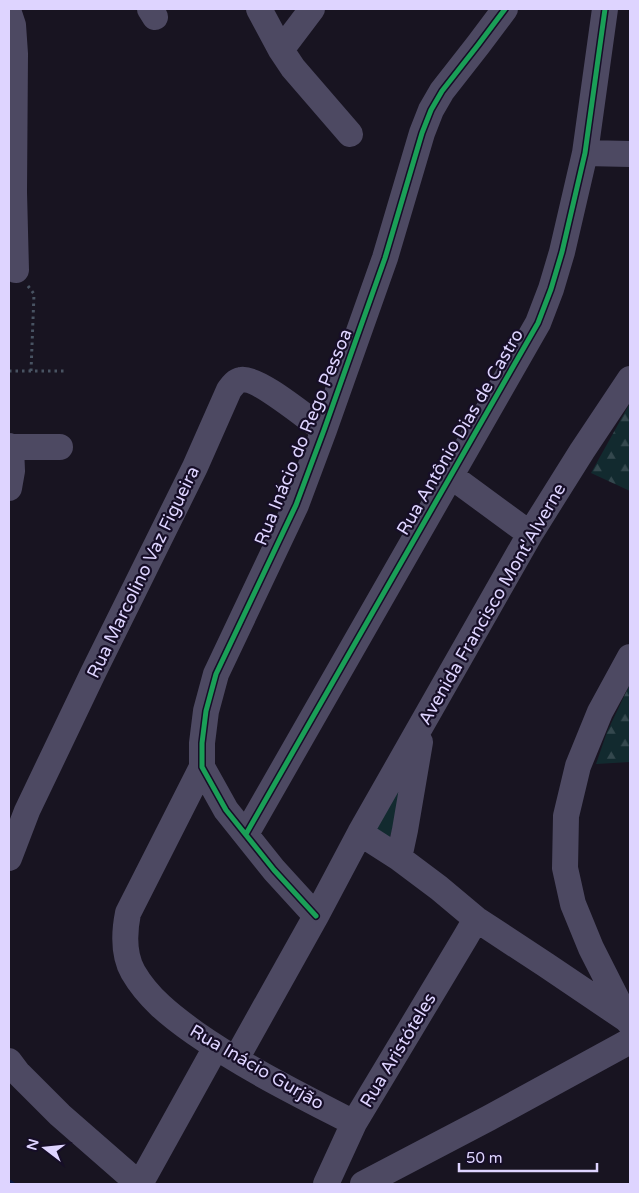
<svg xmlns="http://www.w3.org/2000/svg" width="639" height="1193" font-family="'Varela Round',sans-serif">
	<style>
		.green { fill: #122a2f }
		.forest { fill: url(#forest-firs) }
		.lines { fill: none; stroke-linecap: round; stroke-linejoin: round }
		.stream { stroke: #091743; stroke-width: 5.5 }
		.path { stroke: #485362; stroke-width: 3; stroke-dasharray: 2.5 4; stroke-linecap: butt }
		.minor { stroke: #4d4962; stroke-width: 26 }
		.cycleway-casing { stroke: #160e27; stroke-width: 8 }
		.cycleway { stroke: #1a9f57; stroke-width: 5 }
		.labels { text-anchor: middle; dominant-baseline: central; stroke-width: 4.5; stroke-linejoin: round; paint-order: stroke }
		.street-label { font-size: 18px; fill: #ded4ff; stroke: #160e27 }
	</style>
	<defs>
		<pattern id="forest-firs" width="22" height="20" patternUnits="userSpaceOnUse" patternTransform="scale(1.25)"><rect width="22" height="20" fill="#122a2f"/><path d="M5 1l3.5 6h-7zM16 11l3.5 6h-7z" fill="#34484e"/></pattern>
	</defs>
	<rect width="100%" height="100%" fill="#181421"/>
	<path class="green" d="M395,779l11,6 -17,55 -22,-10z"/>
	<path class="forest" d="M630,403v88l-39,-18z
		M630,684v78l-34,2 11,-32z"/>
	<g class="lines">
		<path class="stream" d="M9,1182l3,2"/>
		<path class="path" d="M28,286l6,8 -3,77
			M9,371h56"/>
		<path class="minor" d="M150,9l5,8
			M259,9l22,41 12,18 57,66
			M9,13l4,12 2,29 -1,138 2,78
			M281,50l31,-41
			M585,153l45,1
			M9,446l2,1 1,24 -3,17
			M11,447h49
			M451,476l79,58
			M202,767l-74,146c-4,20 -5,41 5,59 15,26 38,44 62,61 50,35 105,62 159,90
			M360,833l39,25 6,-28 15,-88
			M246,834l292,-511 13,-34 11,-37 23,-99 20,-144
			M9,858l18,-47 66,-138 102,-206 34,-77c3,-4 6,-9 12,-10 16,-4 68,40 83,50
			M399,858l40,30 37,31 70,46 80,54
			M316,916l-42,-46 -48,-60 -24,-43v-24l4,-32 10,-37 80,-169 28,-75 61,-172 37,-125 9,-23 11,-19 36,-46 27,-36
			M628,1021l-37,-73 -18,-44 -8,-36 1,-52 12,-50 22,-54 30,-55
			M236,1059l80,-143 44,-83 170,-299 52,-83 48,-72
			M9,1061l9,12 42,42 79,69
			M140,1184l76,-137
			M326,1184l28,-61 111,-185 11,-19
			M363,1184l126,-66 141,-77"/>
		<defs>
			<path id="cycleway" d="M246,834l292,-511 13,-34 11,-37 23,-99 20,-144
				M316,916l-42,-46 -48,-60 -24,-43v-24l4,-32 10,-37 80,-169 28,-75 61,-172 37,-125 9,-23 11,-19 36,-46 27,-36"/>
		</defs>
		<use href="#cycleway" class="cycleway-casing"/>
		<use href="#cycleway" class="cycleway"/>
	</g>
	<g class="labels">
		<g class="street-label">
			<text transform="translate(460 432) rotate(-60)">Rua Antônio Dias de Castro</text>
			<text transform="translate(303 437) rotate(-68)">Rua Inácio do Rego Pessoa</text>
			<text transform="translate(143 572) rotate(-64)">Rua Marcolino Vaz Figueira</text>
			<text transform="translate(492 604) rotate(-60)">Avenida Francisco Mont'Alverne</text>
			<text transform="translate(398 1050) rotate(-59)">Rua Aristóteles</text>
			<text transform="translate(257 1067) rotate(30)">Rua Inácio Gurjão</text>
		</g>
	</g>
	<rect width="639" height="1193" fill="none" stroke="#ded4ff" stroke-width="20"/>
	<g transform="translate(45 1148) rotate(286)" stroke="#160e27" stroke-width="4" paint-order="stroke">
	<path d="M0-4L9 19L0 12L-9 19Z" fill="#ded4ff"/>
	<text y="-8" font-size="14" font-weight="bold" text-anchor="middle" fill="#ded4ff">N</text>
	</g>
	<path d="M459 1163v8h138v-8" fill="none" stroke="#ded4ff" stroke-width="2.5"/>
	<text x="466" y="1163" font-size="15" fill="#ded4ff" stroke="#160e27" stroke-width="4" paint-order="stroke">50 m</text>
</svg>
